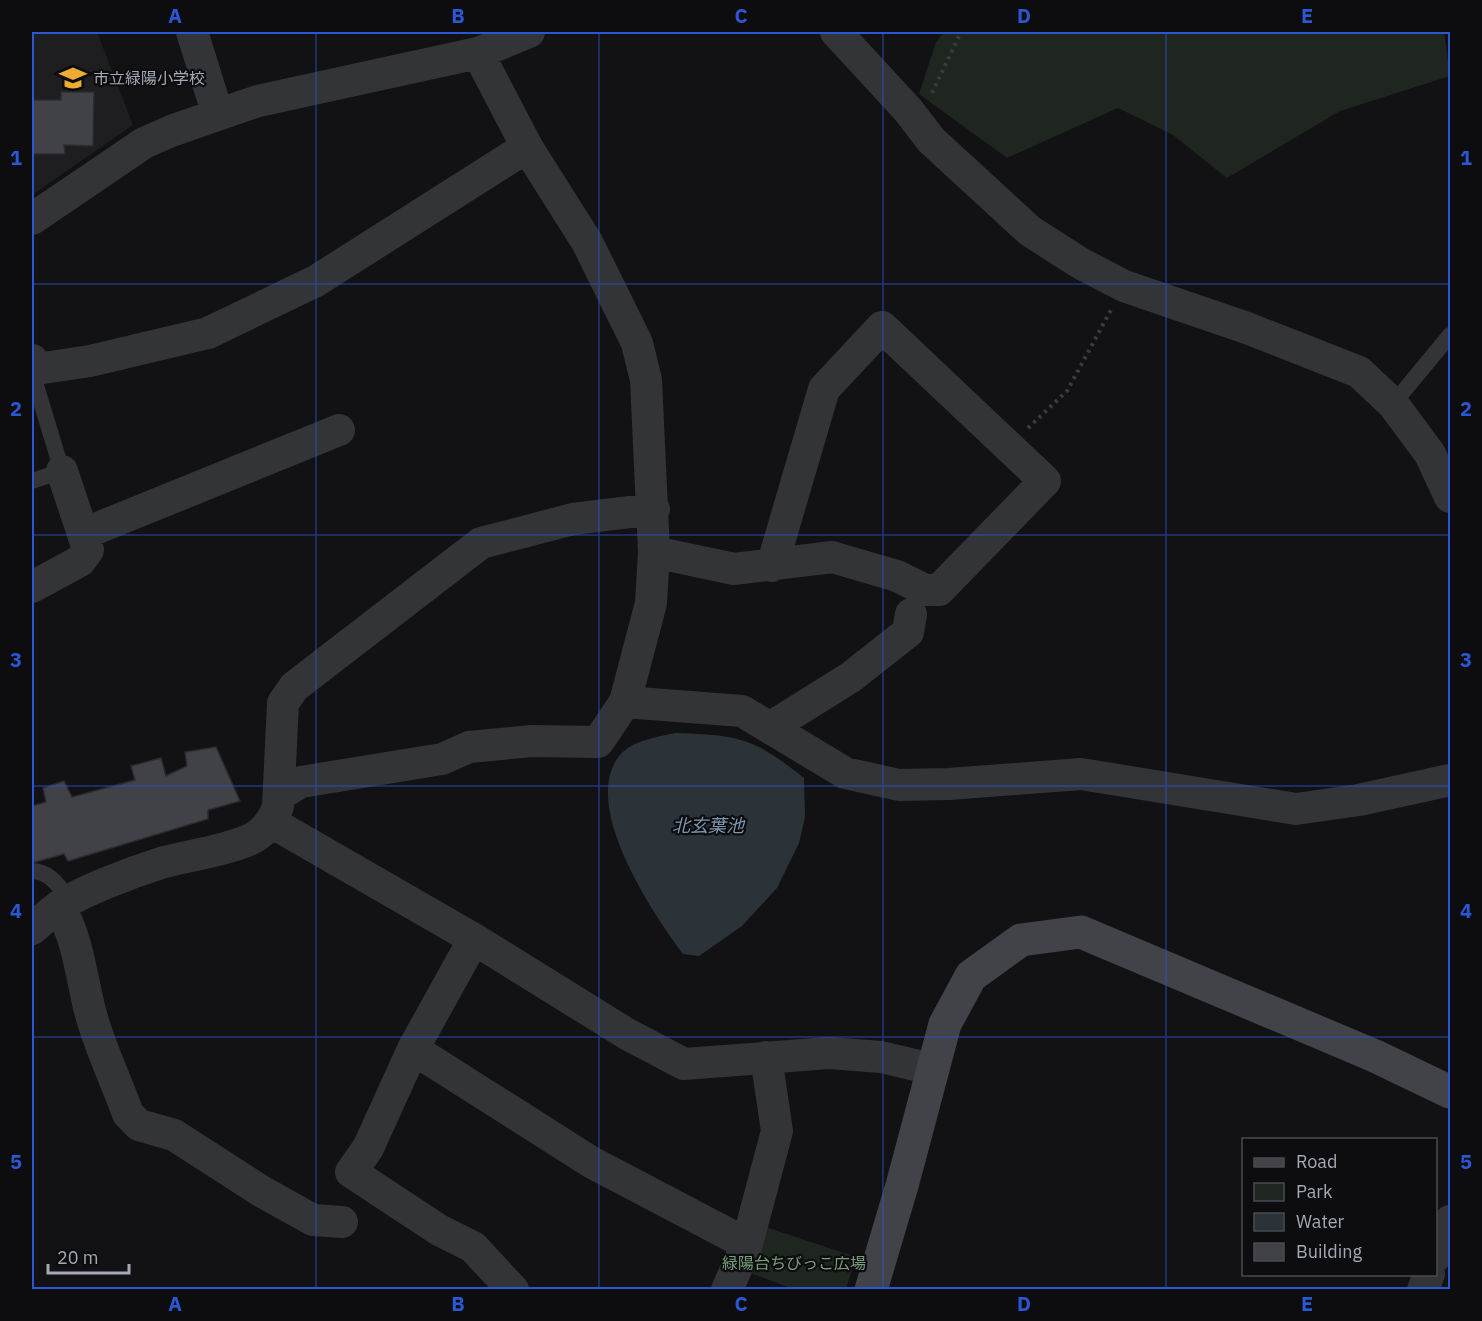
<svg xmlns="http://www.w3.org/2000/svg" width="1482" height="1321" font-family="'IBM Plex Sans','Noto Sans JP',sans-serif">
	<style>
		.built { fill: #1e1e21 }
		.green { fill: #1e261f }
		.water { fill: #2b3339 }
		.building { fill: #414247; stroke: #2c2c30; stroke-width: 1.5 }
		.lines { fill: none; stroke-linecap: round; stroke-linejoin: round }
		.path { stroke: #393b3f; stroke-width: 4; stroke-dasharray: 3 4.5; stroke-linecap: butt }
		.lane { stroke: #333438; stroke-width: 16 }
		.street { stroke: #333438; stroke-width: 32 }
		.secondary { stroke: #414348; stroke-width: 33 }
		.grid { fill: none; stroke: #2a57d4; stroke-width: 1.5; stroke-opacity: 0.55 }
		.labels { text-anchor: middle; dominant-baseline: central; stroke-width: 4.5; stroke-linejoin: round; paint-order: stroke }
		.poi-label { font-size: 16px; fill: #a4a9b4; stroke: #0d0d0f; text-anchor: start }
		.park-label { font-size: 16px; fill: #7b9f7d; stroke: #0d0d0f }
		.water-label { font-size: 18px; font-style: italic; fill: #7b97af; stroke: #0d0d0f }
		.neatline { fill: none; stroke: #2a57d4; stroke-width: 2 }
		.grid-label { font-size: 20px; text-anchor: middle; font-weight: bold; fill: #2a57d4 }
	</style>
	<rect width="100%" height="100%" fill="#121214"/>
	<path class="built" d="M32,32h65l36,93 -101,70z"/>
	<path class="green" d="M944,32h500l6,44 -110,35 -113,67 -54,-43 -55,-27 -111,50 -88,-64 17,-52z
		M754,1223l102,34 -10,32h-53l-53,-20z"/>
	<path class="water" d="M675,733c64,2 79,5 129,45l1,39 -6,26 -22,45 -35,38 -43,30 -16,-2c-30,-40 -104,-150 -63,-199 13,-15 38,-18 55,-22z"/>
	<path class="building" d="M61,92h33l-1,54 -29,-1 1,9h-33v-54h29z
		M216,747l24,54 -32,9v9l-140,42 -4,-7 -32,9v-57l14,-4 -3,-14 21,-7 8,16 63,-17 -4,-14 30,-8 5,18 21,-10 -2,-14z"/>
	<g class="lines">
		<path class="path" d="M932,93l29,-61
			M1028,428l39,-37 44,-81"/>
		<path class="lane" d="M1393,404l57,-69
			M32,481l30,-10 -27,-89 2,-13
			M32,871c17,0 29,16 37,30"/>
		<path class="street" d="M192,32l26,83
			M836,32l72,78 23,30 99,91 50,32 44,23 123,42 112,44 34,32 37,50 20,43
			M478,53l49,94 60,95 50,101 9,37 8,172 -3,51 -26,99 117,9 103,62 54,12 50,-1 132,-10 215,35 63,-9 91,-20
			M32,219l112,-76 27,-12 87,-30 220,-48 51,-21
			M32,360l5,9 53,-8 118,-28 108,-52 211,-134
			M62,471l21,63 256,-104
			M654,552l80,17 98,-12 65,19 28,14h14l106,-109 -163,-154 -58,62 -52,177
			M32,587l48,-26 8,-11 -5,-16
			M771,727l80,-50 57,-45 3,-18
			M279,795l22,-13 141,-23 27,-12 63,-6 66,1 27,-40
			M271,822l203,117 153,95 57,30 145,-11 52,4 51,12
			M59,906c19,32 22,69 31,105 9,35 26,69 38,103l11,11 35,10 87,56 52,29 29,2
			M32,929c9,-7 18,-17 28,-23 24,-16 73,-34 101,-43 29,-8 60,-11 88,-23 14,-6 25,-20 29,-34l5,-103 11,-16 187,-144 92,-24 81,-10
			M474,939l-61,110 -45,99 -17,24 88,58 34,17 40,43
			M413,1049l178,113 156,82
			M1436,1256l14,-35
			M727,1290l20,-46 30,-113 -11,-74
			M1423,1290l6,-16"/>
		<path class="secondary" d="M871,1290l32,-108 42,-158 26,-48 50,-36 60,-8 294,124 75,36"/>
	</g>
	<path class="grid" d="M316,32v1258M599,32v1258M883,32v1258M1166,32v1258M32,284h1418M32,535h1418M32,786h1418M32,1037h1418"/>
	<defs>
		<symbol id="school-bare" viewBox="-9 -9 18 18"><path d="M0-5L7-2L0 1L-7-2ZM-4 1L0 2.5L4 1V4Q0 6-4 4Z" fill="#edac31" stroke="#0d0d0f" stroke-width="2.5" paint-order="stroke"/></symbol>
	</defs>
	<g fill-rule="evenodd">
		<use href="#school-bare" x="54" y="59" width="38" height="38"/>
	</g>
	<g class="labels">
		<g class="poi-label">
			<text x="93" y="78">市立緑陽小学校</text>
		</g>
		<g class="park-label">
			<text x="794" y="1263">緑陽台ちびっこ広場</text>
		</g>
		<g class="water-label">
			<text x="708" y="825">北玄葉池</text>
		</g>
	</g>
	<rect width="1482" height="1321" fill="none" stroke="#0d0d0f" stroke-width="66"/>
	<rect x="1242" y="1138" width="195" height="138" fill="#0d0d0f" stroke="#494b51" stroke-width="1.5"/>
	<rect x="1254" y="1158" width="30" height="9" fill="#414348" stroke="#494b51" stroke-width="1.5"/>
	<text x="1296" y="1168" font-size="18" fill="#a4a9b4">Road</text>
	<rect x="1254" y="1183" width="30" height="18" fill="#1e261f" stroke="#494b51" stroke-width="1.5"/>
	<text x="1296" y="1198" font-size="18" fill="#a4a9b4">Park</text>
	<rect x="1254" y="1213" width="30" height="18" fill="#2b3339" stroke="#494b51" stroke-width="1.5"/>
	<text x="1296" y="1228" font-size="18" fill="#a4a9b4">Water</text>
	<rect x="1254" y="1243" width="30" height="18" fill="#414247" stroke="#494b51" stroke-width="1.5"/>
	<text x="1296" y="1258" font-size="18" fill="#a4a9b4">Building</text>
	<path d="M48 1264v9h81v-9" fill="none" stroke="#a4a9b4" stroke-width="3"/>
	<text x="57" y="1264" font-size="18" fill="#a4a9b4" stroke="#0d0d0f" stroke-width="4.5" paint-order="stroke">20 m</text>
	<rect x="33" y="33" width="1416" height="1255" class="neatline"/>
	<g class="grid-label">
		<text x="175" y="23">A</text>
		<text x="458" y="23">B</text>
		<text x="741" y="23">C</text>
		<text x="1024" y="23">D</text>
		<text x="1307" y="23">E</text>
		<text x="16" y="165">1</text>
		<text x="1466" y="165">1</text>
		<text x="16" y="416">2</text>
		<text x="1466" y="416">2</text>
		<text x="16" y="667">3</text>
		<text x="1466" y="667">3</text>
		<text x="16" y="918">4</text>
		<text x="1466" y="918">4</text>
		<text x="16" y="1169">5</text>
		<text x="1466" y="1169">5</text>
		<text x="175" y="1311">A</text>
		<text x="458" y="1311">B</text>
		<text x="741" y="1311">C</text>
		<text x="1024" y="1311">D</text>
		<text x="1307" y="1311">E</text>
	</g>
</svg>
